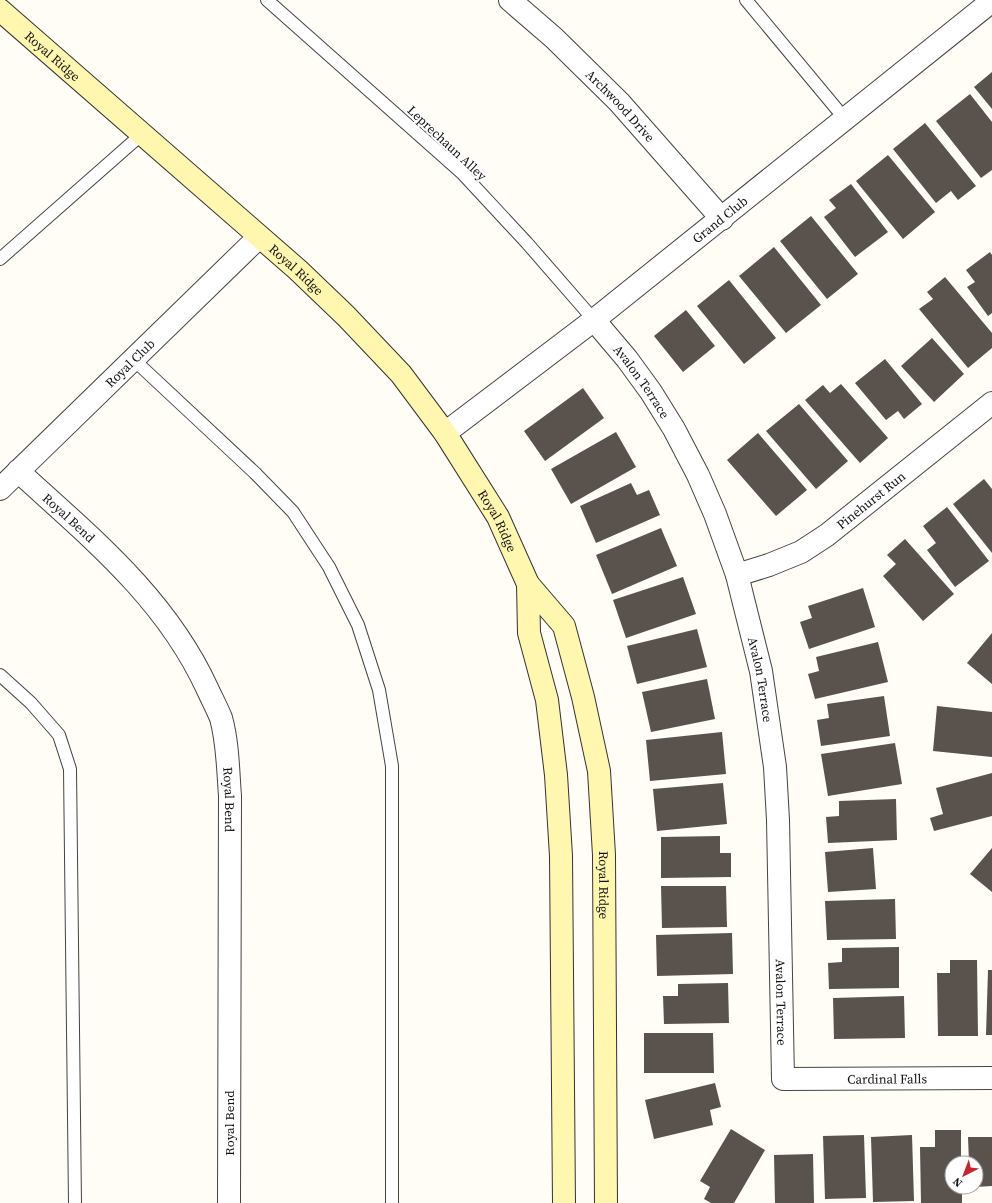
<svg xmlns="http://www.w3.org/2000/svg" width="992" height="1203" font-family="'Source Serif 4',serif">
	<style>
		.building { fill: #5a524d }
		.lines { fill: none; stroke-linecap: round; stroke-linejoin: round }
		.lane-casing { stroke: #444; stroke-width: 14 }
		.street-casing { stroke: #444; stroke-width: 24 }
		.secondary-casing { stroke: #333; stroke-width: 24 }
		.lane { stroke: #fff; stroke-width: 12 }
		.street { stroke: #fff; stroke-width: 22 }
		.secondary { stroke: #fff6b0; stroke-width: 22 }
		.labels { text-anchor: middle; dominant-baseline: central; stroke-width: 4; stroke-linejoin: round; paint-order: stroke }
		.street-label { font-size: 13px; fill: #111; stroke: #fff }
	</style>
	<rect width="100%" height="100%" fill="#fffdf5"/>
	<path class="building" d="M992,72v37l-18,-22z
		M970,94l22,28v48l-11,8 -45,-57z
		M925,123l51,63 -18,14 -7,-9 -15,12 -43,-54z
		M888,155l47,57 -32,27 -47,-58z
		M851,184l37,48 -33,25 -31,-40 12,-9 -7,-8z
		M811,216l47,58 -31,25 -47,-58z
		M774,247l47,58 -35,28 -47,-57z
		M990,252l2,3v58l-4,3 -21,-29 8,-5 -9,-12z
		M945,277l47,56v15l-24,20 -49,-59 14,-10 -6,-7z
		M729,280l47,58 -32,26 -47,-58z
		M686,310l29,36 -32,26 -29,-36z
		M932,338l32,36 -30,28 -33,-36z
		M885,359l37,45 -18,15 -6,-8 -12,9 -31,-37z
		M841,384l47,54 -28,25 -55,-63 18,-15 7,8z
		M583,388l21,30 -59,43 -21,-30z
		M799,404l49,57 -32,28 -50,-58z
		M616,432l20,35 -65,37 -20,-35z
		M758,433l49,57 -31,26 -49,-56z
		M984,479l8,10v64l-39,-49z
		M631,483l6,12 12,-5 11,25 -64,28 -16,-37z
		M947,507l42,54 -34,26 -28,-37 9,-7 -13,-17z
		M661,528l16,38 -65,28 -16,-39z
		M905,539l49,55 -31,27 -40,-45 13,-12 -9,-9z
		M683,577l13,37 -70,24 -13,-38z
		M863,588l12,39 -66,22 -9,-27 12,-4 -4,-12z
		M697,629l10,38 -70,17 -10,-38z
		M992,633v51l-25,-21z
		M878,642l10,40 -73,17 -7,-25 11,-3 -3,-14z
		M707,679l8,40 -64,13 -9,-40z
		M884,696l6,40 -69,10 -4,-26 12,-2 -2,-14z
		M937,706l55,6v45l-59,-6z
		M722,732l4,42 -76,7 -4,-41z
		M895,743l7,41 -74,12 -7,-42z
		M992,773v43l-58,15 -4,-13 13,-4 -7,-26z
		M723,783l4,41 -70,7 -4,-42z
		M896,799l1,41 -69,3 -2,-26 13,-1v-15z
		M720,836v17h11v24l-70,1v-41z
		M873,848l3,41 -48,3 -3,-40z
		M992,848v44l-22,-18z
		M661,886h65l1,41 -65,1z
		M895,899l1,40 -69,1 -2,-39z
		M732,933l1,41 -76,2 -1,-41z
		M899,947v41l-70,1 -1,-26 14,-1v-14z
		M950,960h27l1,76h-40l-1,-63h13z
		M988,970h4v65h-6z
		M728,983l1,40 -65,1 -1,-28h15v-12z
		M904,996l1,42 -71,1 -1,-41z
		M644,1033h69l1,40h-70z
		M715,1083l6,24 -11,3 3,15 -59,14 -9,-39z
		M731,1129l34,21 -31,53h-23l-7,-4 6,-12 -10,-6z
		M935,1130h26v33h-9v24h10v16h-41l-1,-56h15z
		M864,1135l2,63 -41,1 -2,-63z
		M912,1135l2,66 -41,1 -2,-65z
		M968,1137h24v49l-16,1v-24h-7z
		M813,1154l1,49h-39l-1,-48z"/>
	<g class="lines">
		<defs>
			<path id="lane" d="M267,0l195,173 65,70 67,77
				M746,0l99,119
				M0,259l142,-125
				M133,359l122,114 38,39 36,55 29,58 21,65 13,76v437
				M0,675l31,28 28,32 11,34 5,434"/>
			<g id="street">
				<path id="s1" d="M510,0l44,38 65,64 103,117"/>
				<path id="s2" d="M594,320l33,39 24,33 23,37 24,46 17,39 22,61 24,96 14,96 3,53 5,259 209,-1"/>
				<path id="s3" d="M445,433l149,-113 398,-319"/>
				<path id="s4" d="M18,471c72,66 147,126 189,217 4,9 10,20 14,30 7,25 7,53 9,78l-1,407"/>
				<path id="s5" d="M0,489l259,-252"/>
				<path id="s6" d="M737,575l32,-10 32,-13 26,-17 165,-132"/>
			</g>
			<g id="secondary">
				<path id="s7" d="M0,10l298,260 48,46 55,58 44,59 53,84 30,67 36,42 19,71 16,74 5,84 2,348"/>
				<path d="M528,584l1,49 18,67 9,75 5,81 3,347"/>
			</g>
		</defs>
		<use href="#lane" class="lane-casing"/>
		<use href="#street" class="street-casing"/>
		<use href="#secondary" class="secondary-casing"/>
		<use href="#lane" class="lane"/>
		<use href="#street" class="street"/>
		<use href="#secondary" class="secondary"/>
	</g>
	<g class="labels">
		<g class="street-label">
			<text stroke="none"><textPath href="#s7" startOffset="70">Royal Ridge</textPath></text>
			<text stroke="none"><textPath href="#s1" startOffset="153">Archwood Drive</textPath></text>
			<text transform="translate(447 143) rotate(43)">Leprechaun Alley</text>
			<text stroke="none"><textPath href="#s3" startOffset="348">Grand Club</textPath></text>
			<text stroke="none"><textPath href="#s7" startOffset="394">Royal Ridge</textPath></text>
			<text stroke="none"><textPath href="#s5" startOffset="181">Royal Club</textPath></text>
			<text stroke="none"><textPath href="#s2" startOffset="78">Avalon Terrace</textPath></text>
			<text stroke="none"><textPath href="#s6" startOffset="155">Pinehurst Run</textPath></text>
			<text stroke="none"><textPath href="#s4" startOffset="69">Royal Bend</textPath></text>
			<text stroke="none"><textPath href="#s7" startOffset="718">Royal Ridge</textPath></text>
			<text stroke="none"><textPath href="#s2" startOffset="402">Avalon Terrace</textPath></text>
			<text stroke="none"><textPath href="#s4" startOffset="405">Royal Bend</textPath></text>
			<text stroke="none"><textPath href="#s7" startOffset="1107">Royal Ridge</textPath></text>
			<text stroke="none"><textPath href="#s2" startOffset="726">Avalon Terrace</textPath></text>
			<text stroke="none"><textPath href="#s2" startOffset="907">Cardinal Falls</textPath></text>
			<text transform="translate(229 1123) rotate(-90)">Royal Bend</text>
		</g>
	</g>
	<g transform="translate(964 1175) rotate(222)"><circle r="19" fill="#ffffff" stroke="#a0a0a0"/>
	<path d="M0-3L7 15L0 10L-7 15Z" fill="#c4262e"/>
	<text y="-6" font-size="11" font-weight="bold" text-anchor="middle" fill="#111111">N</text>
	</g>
</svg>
